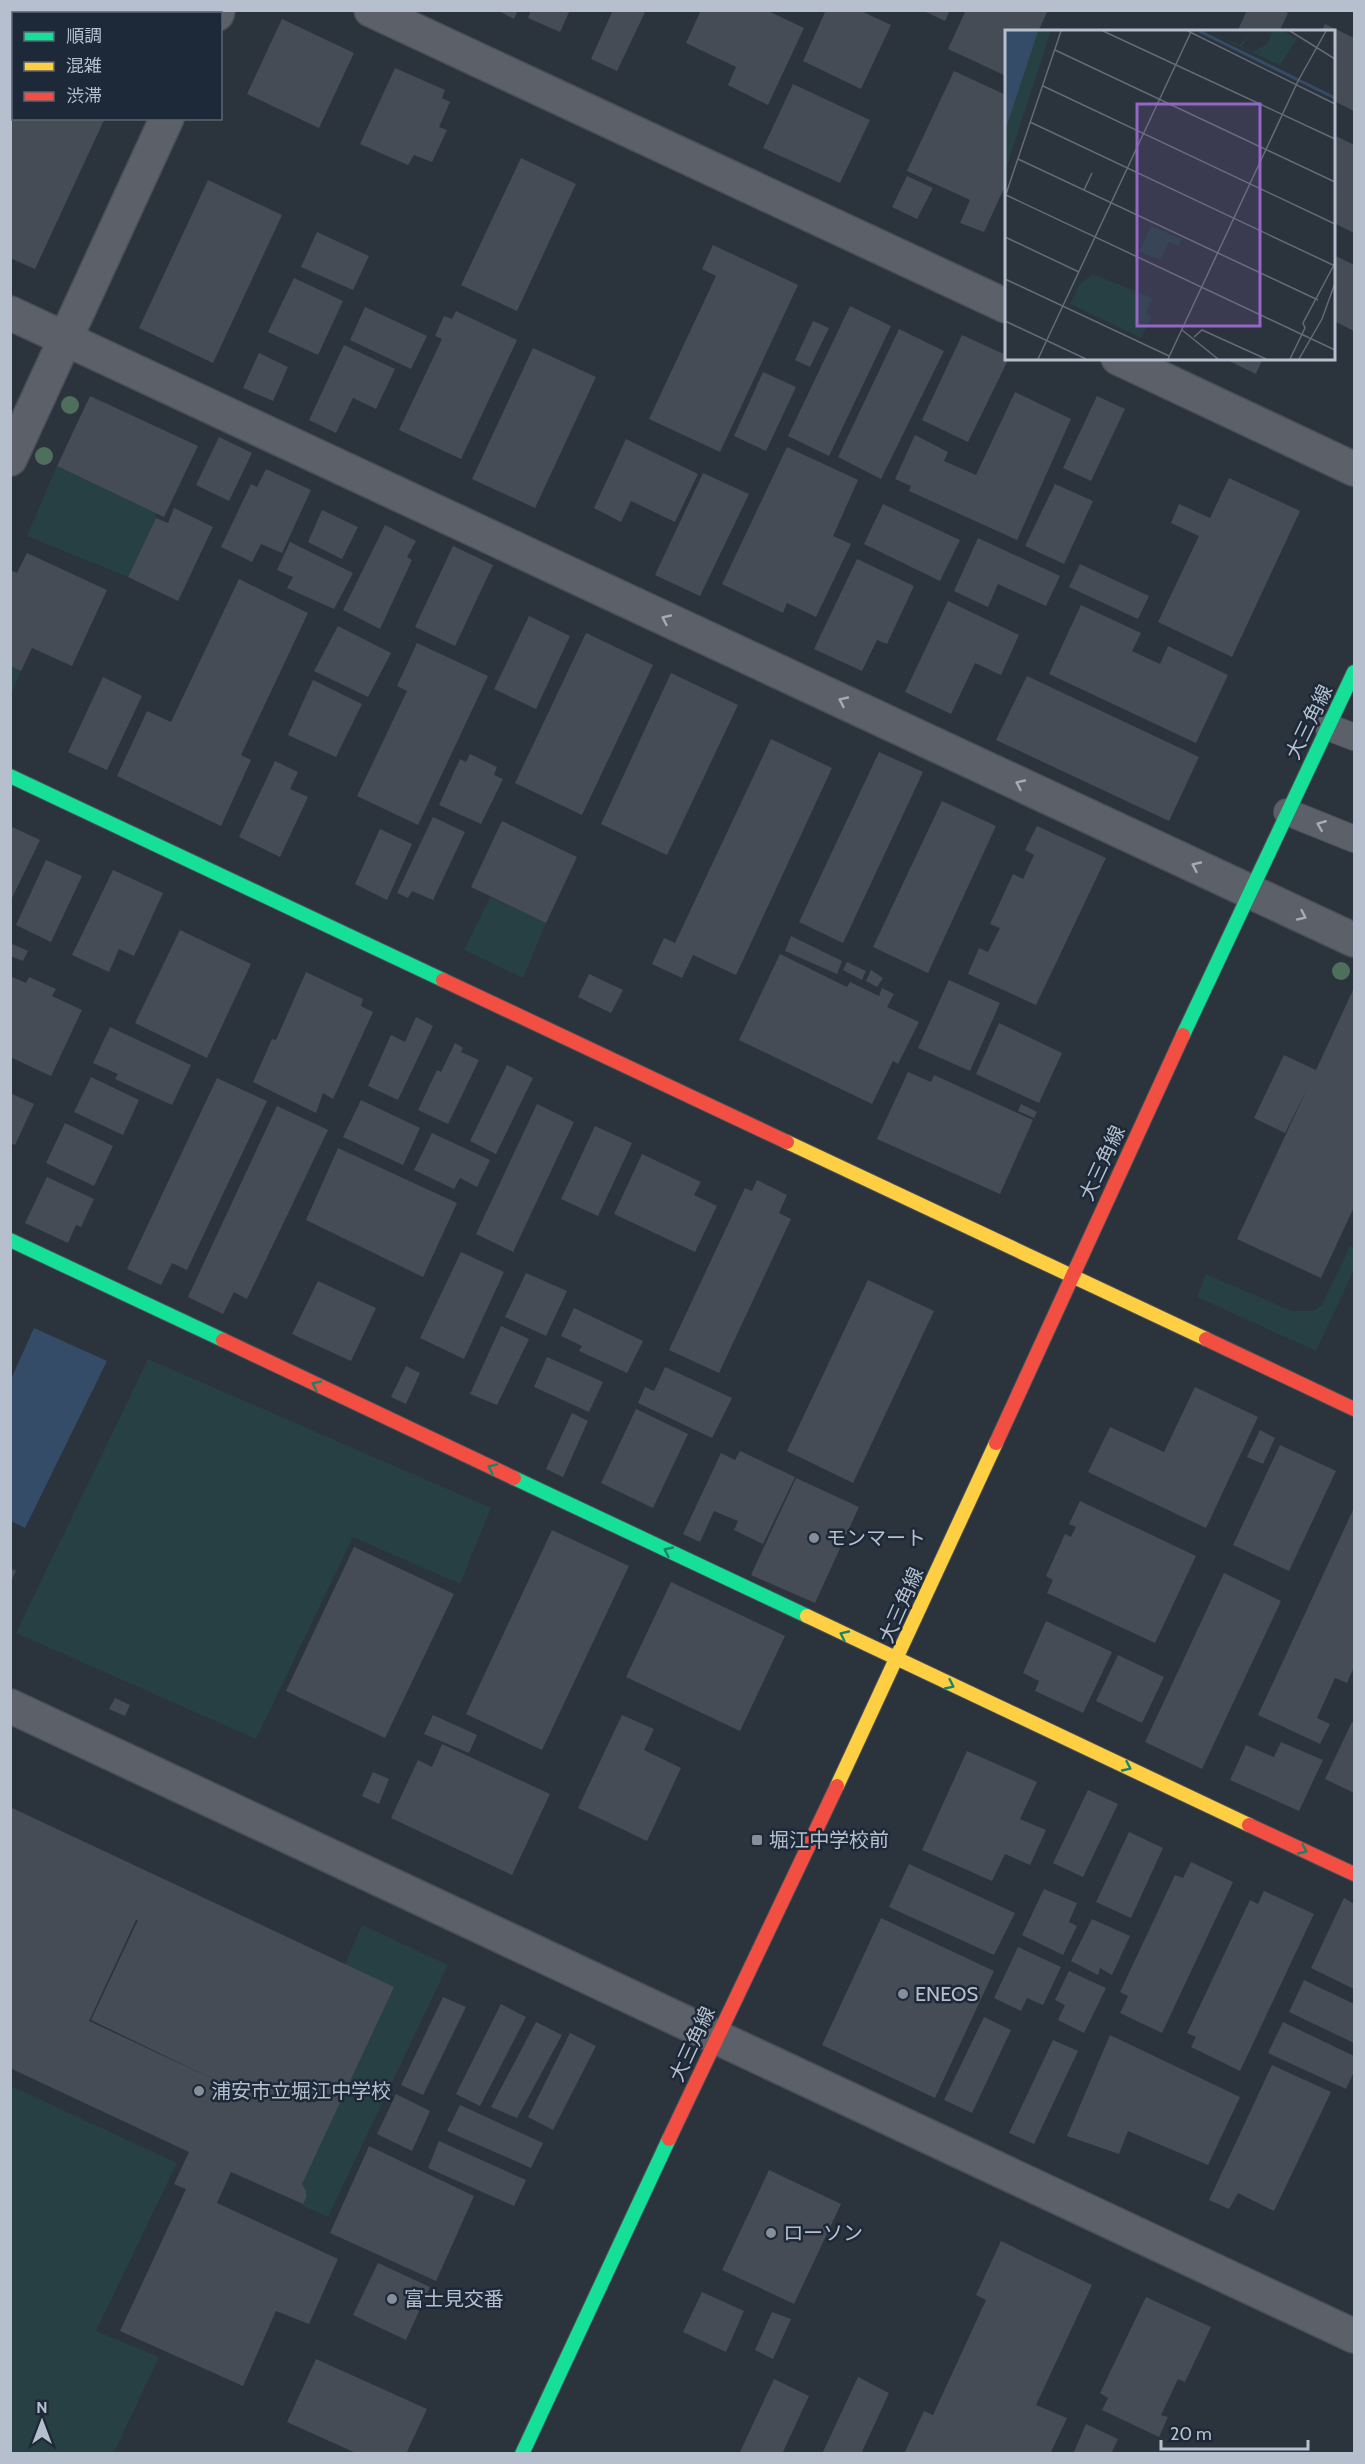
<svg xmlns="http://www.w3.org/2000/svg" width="1365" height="2464" font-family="Cabin,'Noto Sans JP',sans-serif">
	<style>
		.green { fill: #274044 }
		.water { fill: #354c68 }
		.building { fill: #454c55; fill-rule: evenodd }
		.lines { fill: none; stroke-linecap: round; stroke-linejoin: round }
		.lane-casing { stroke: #4a4f57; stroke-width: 28 }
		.street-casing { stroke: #4a4f57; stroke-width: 36 }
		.fast-casing { stroke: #4a4f57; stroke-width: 16 }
		.slow-casing { stroke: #4a4f57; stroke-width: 16 }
		.jam-casing { stroke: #4a4f57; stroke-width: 16 }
		.lane { stroke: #5c6169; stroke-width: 26 }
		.street { stroke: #5c6169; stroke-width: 33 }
		.fast { stroke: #16e098; stroke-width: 14 }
		.slow { stroke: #ffcf43; stroke-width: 14 }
		.jam { stroke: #f24e42; stroke-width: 14 }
		.tree { fill: #4e6f5c }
		.oneway { stroke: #a4acb9 }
		.oneway2 { stroke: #1a8468 }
		.poi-dot { fill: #858e9b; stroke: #1d2938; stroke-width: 2 }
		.labels { text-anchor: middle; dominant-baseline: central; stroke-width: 5; stroke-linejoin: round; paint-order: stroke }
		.street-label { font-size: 20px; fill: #b6bfcd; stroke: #1d2938 }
		.poi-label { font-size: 20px; fill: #b6bfcd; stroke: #1d2938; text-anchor: start }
		.inset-river { fill: none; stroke: #354c68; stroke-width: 3 }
		.inset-road { fill: none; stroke: #636b77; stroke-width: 1.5 }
		.view { fill: #9367c5; fill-opacity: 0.15; stroke: #9367c5; stroke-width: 3 }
		.inset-edge { fill: none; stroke: #b6bfcd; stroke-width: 3 }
	</style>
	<rect width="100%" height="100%" fill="#2b333d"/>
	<path class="green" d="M57,466l99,47v5l-28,59 -101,-41z
		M11,666l10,5 -10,23z
		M490,897l56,26 -23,55 -59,-28z
		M1350,1246l4,2v22l-38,81 -119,-54 9,-23 86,37h21l9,-6z
		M148,1359l343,149 -31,76 -107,-47 -97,202 -240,-106z
		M362,1925l86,40 -120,252 -27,-12c8,-6 5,-14 1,-21l43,-220z
		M11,2086l166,77 -81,168 63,26 -45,96h-103z"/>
	<path class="water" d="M34,1328l73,33 -82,167 -14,-7v-142z"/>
	<path class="building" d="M45,10h111l-2,4h-106z
		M497,10h21l-4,9z
		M531,10h39l-10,22 -32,-14z
		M613,10h33l-29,61 -26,-12z
		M701,10h65l38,18 -36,77 -40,-20 8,-18 -50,-24z
		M826,10h33l32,15 -30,64 -58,-28z
		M922,10h28l-5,11z
		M966,10h82l-10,22h-32v44l-58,-27z
		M1247,10h36l5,3 -9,19h-42z
		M282,19l72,34 -35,75 -72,-34z
		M1325,24l29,14v73l-20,-10v-69h-13z
		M395,68l50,22 -3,8 8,4 -11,25 8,3 -15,32 -18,-7 -6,10 -48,-21z
		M954,71l52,24v89l-22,48 -24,-9 10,-23 -63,-29z
		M793,84l77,36 -30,63 -77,-35z
		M14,88v30h91l-70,151 -25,-11v-163z
		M1334,135l20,10v88l-20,-10z
		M521,158l55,26 -59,127 -56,-26z
		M907,176l26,12 -16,31 -25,-12z
		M208,180l74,35 -69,148 -74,-35z
		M317,232l52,24 -16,34 -52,-23z
		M713,245l85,40 -78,167 -71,-33 67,-143 -14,-7z
		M1334,255l20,10v66l-20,-10z
		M294,278l49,23 -25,54 -50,-23z
		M850,306l41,20 -62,130 -41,-20z
		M365,307l62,29 -16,33 -61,-29z
		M456,311l61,29 -56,119 -62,-29 43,-91 -7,-3 9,-20 8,3z
		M813,321l16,7 -19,39 -15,-7z
		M899,329l45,22 -63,128 -43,-22z
		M962,335l44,20v3h3l-41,84 -46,-22z
		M344,345l51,24 -19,40 -23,-11 -17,35 -27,-13z
		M533,348l63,29 -61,131 -63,-29z
		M259,353l29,14 -15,34 -30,-13z
		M1223,358h40l-7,16z
		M763,372l33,15 -30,64 -32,-15z
		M1015,392l56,27 -54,121 -108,-49 2,-5 -16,-7 20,-44 33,17 -4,9 32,14z
		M90,396l108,50 -34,71 -107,-51z
		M1097,396l28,13 -34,72 -28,-13z
		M219,437l33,16 -23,48 -33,-16z
		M626,439l72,35 -23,48 -44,-21 -10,21 -27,-14z
		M787,447l71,33 -25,56 18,8 -35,73 -29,-14 -4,10 -61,-29z
		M266,469l45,21 -29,63 -21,-9 -9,18 -31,-15 30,-63 6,3z
		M703,473l46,21 -49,102 -45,-21z
		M1229,478l71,33 -68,146 -74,-35 41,-86 -28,-13 8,-19 31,14z
		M1055,484l38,17 -29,63 -39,-18z
		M883,504l77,36 -20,41 -76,-37z
		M174,508l39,19 -35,74 -50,-24 28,-59 12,5z
		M322,510l36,17 -16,32 -34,-17z
		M385,525l31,16 -9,16 5,3 -32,69 -37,-19z
		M978,538l82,38 -14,30 -48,-22 -10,23 -34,-16z
		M290,542l63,31 -19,36 -47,-21 6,-11 -16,-7z
		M453,546l40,19 -38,81 -40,-19z
		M27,553l80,37 -35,76 -40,-18 -11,23 -11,-5v-96l7,3z
		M857,559l57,27 -27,58 -10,-4 -15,31 -48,-22z
		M1080,564l69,32 -11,23 -69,-32z
		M239,579l69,34 -67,142 10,5 -30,66 -104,-50 30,-65 24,11z
		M948,601l71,34 -18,40 -26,-12 -24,51 -46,-22z
		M1081,605l60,28 -9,18 28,13 8,-18 60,29 -32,68 -147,-69z
		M529,616l41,20 -34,73 -42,-20z
		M338,626l53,27 -23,44 -54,-26z
		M586,633l67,32 -71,150 -67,-32z
		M417,643l71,33 -70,149 -61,-29 50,-105 -10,-5z
		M671,673l67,32 -71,150 -66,-31z
		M1027,676l172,81 -30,64 -173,-81z
		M103,677l39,19 -35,74 -39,-18z
		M313,680l49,24 -26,53 -48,-22z
		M771,739l61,29 -96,207 -43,-20 -11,23 -30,-14 12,-26 11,5z
		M879,752l44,20 -80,171 -44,-21z
		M470,754l27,13 -3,8 9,4 -22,45 -42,-19 21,-46 6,3z
		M275,761l23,11 -8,17 18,8 -28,60 -41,-20z
		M942,801l54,25 -68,147 -55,-26z
		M433,817l32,15 -32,68 -21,-9 -4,7 -11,-5z
		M502,821l75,36 -31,66 -75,-36z
		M10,826l30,14 -30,62z
		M1037,826l69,32 -70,147 -68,-31 11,-26 9,4 12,-24 -10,-4 23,-50 10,5 11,-24 -9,-5z
		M380,829l32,15 -25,56 -32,-16z
		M46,860l36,16 -31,66 -35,-17z
		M113,870l50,23 -29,63 -15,-7 -10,23 -37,-17z
		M180,930l71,34 -44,94 -72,-35z
		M791,936l51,25 -5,13 -52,-23z
		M10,943l18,8 -5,10 -13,-5z
		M780,954l67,33 3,-5 29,14 3,-8 12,6 -7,13 32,15 -21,42 -5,-3 -21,43 -133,-64z
		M847,962l19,9 -4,9 -19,-10z
		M871,970l12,8 -6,9 -11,-6z
		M306,972l57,27 -2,7 12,6 -40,87 -10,-6 -7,20 -63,-31 19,-43 4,1z
		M589,974l34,16 -12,23 -33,-16z
		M10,976l16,7 3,-6 27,12 -4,7 30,14 -31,66 -41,-19z
		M949,980l51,23 -30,68 -52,-23z
		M1354,988v219l-33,71 -84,-39 71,-152 -23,46 -31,-15 30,-63 32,15z
		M416,1017l17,9 -35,74 -30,-14 23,-51 14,7z
		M999,1023l63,30 -23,50 -63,-29z
		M110,1027l81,38 -19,40 -57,-26 3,-5 -25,-11z
		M455,1043l8,5 -2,4 18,8 -31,64 -30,-14 19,-40 4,2z
		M507,1065l26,13 -37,76 -26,-13z
		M908,1072l23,10 3,-7 99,45 -33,74 -123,-55z
		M91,1077l48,23 -16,35 -49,-23z
		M217,1078l50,23 -80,169 -15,-7 -11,22 -34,-16z
		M10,1093l24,11 -19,41 -5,-2z
		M361,1100l59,28 -17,37 -60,-28z
		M537,1104l37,18 -61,130 -37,-18z
		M1021,1104l16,8 -3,6 -16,-7z
		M277,1106l51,24 -81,169 -13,-7 -11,22 -35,-17z
		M65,1123l48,23 -19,40 -48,-23z
		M595,1126l37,17 -34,73 -37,-17z
		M432,1133l58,27 -13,27 -17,-9 -6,11 -40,-19z
		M338,1148l119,55 -34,74 -117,-57z
		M642,1154l59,28 -7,13 23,11 -22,46 -81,-38z
		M47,1177l47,22 -13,28 -5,-2 -8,18 -43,-20z
		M757,1180l30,15 -8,18 12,6 -72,154 -50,-23 76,-162 7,3z
		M461,1252l43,20 -40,87 -44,-21z
		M526,1273l41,18 -21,45 -41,-19z
		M868,1280l66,31 -81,172 -66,-32z
		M318,1281l58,27 -25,53 -59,-27z
		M574,1308l69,33 -16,32 -48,-22 3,-5 -21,-10z
		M501,1326l28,13 -32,66 -27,-11z
		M547,1357l56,25 -14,30 -55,-25z
		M406,1366l14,7 -14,31 -15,-7z
		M665,1367l67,31 -20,40 -74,-35 7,-16 9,4z
		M1195,1387l63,30 -52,111 -118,-56 22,-45 54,25z
		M636,1409l52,25 -35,74 -52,-25z
		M572,1413l16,8 -25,56 -17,-8z
		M1260,1430l15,8 -12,26 -16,-7z
		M1280,1445l56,26 -47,100 -56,-26z
		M740,1451l55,26 -32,67 -29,-14 4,-9 -24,-10 -14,31 -17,-8 38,-81 14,7z
		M796,1478l63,29 -44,96 -64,-28z
		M1080,1501l116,55 -41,87 -108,-50 6,-13 -7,-4 19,-42 6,3 5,-10 -7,-3z
		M1354,1508v159l-7,16 -12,-5 -18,40 13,6 -10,20 -62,-29z
		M552,1530l77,36 -87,184 -76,-36z
		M354,1547l100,47 -69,144 -99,-47z
		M10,1568l6,3 -6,12z
		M1224,1573l57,28 -79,168 -57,-27z
		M671,1582l114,54 -45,95 -114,-54z
		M1046,1621l66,31 -29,61 -48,-22 4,-10 -16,-8z
		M1118,1655l46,22 -22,46 -46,-22z
		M115,1698l15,7 -5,11 -16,-7z
		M433,1715l44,20 -8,18 -45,-19z
		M622,1715l32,14 -10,21 37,18 -34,73 -69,-33z
		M1352,1722l2,1v70l-29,-14z
		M1281,1742l42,18 -24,51 -69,-31 16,-35 28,12z
		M442,1744l108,50 -38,81 -121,-57 27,-58 14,7z
		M967,1751l70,31 -17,37 26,11 -16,35 -25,-11 -13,27 -70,-31z
		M373,1772l16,7 -10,25 -17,-8z
		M1088,1790l30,14 -35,73 -30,-14z
		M10,1807l384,180 -92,197 4,7v7l-3,6 -72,-32 -14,31 121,56 -29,65 -33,-13 -33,75 -123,-55 66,-142 -12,-5 15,-32 -179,-84zM136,1920h2l-47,100 126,61 -128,-60z
		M1129,1832l34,16 -32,70 -35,-16z
		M1191,1862l42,20 -71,151 -42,-20 8,-17 -8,-4 55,-117 8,3z
		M909,1864l106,49 -21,42 -105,-48z
		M1044,1889l33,14 -8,19 8,4 -14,29 -41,-20z
		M1264,1891l50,23 -74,157 -49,-24 5,-10 -9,-4 63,-133 8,4z
		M1344,1898l10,6v85l-43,-21z
		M881,1918l113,53 -59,127 -113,-53z
		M1092,1919l38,17 -18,39 -12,-7 -2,7 -27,-14z
		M1018,1947l43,20 -18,38 -16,-7 -6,13 -27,-13z
		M1069,1971l37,17 -22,45 -26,-13 7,-15 -10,-5z
		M1304,1980l50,24v39l-65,-31z
		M443,1997l23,10 -43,88 -22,-10z
		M501,2004l25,13 -46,89 -24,-12z
		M984,2017l27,13 -39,83 -28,-13z
		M536,2022l26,13 -45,83 -26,-11z
		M1283,2022l71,34v16l-8,17 -78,-36z
		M570,2033l26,13 -43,84 -25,-13z
		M1110,2035l130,62 -32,68 -80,-34 -9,23 -52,-18z
		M1053,2040l25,11 -44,93 -25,-11z
		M1272,2065l59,27 -57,119 -36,-18 -9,16 -20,-9z
		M396,2094l34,17 -18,40 -35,-17z
		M460,2105l83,38 -12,25 -84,-37z
		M439,2141l87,39 -12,26 -86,-38z
		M369,2146l105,50 -38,85 -106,-48z
		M769,2170l72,34 -47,100 -72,-34z
		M1001,2241l91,44 -56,120 31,13 -17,36h-146l20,-43 9,4 53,-115 -10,-5z
		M378,2263l52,24 -24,53 -53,-25z
		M702,2292l42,19 -18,41 -43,-20z
		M1146,2297l65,30 -26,55 -7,-3 -17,36 7,2 -9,20 -57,-27 6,-12 -8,-5z
		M772,2312l19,7 -18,40 -18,-9z
		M316,2359l111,50 -21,45h-48l-71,-32z
		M858,2377l31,16 -28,61h-39z
		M774,2379l35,17 -27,58h-43z
		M1086,2424l32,15 -7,15h-38z"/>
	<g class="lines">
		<defs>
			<path id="lane" d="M1328,727l26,10
				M1287,812l67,27"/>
			<path id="street" d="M371,10l635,296
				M217,14l1,-4
				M10,313l1344,627
				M1118,358l236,111
				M10,459l157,-341
				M10,1706l1344,630"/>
			<path id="fast" d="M10,776l433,204
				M1183,1035l171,-363
				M10,1240l213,100
				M514,1478l293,138
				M522,2454l147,-315"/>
			<path id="slow" d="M787,1142l419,197
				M807,1616l442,209
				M837,1786l159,-343"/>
			<path id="jam" d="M443,980l344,162
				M1206,1339l148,70
				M223,1340l291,138
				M996,1443l187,-408
				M1249,1825l105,49
				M669,2139l168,-353"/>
		</defs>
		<use href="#lane" class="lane-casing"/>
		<use href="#street" class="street-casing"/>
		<use href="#fast" class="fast-casing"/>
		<use href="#slow" class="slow-casing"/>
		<use href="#jam" class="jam-casing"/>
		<use href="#lane" class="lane"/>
		<use href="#street" class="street"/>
		<use href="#fast" class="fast"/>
		<use href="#slow" class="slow"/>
		<use href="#jam" class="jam"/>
	</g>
	<g class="tree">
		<circle cx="70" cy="405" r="9"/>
		<circle cx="44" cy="456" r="9"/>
		<circle cx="1341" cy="971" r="9"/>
	</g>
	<defs><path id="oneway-chevron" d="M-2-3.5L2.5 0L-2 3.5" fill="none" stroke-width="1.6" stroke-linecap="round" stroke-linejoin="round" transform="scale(1.5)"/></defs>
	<g class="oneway">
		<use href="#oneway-chevron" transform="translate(666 619) rotate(-155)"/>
		<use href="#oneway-chevron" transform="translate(843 701) rotate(-155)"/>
		<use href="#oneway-chevron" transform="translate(1020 784) rotate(-155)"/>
		<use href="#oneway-chevron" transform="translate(1321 825) rotate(-158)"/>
		<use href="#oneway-chevron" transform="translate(1196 866) rotate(-155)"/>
		<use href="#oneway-chevron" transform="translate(1302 916) rotate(25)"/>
	</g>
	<g class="oneway2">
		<use href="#oneway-chevron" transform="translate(316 1385) rotate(-155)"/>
		<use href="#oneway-chevron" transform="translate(492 1468) rotate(-155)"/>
		<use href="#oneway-chevron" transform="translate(668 1551) rotate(-155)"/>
		<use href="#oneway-chevron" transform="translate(844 1635) rotate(-155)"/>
		<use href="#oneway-chevron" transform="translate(950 1685) rotate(25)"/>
		<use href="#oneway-chevron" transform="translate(1127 1767) rotate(25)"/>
		<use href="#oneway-chevron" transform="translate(1303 1850) rotate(25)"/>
	</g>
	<g class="poi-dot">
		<circle cx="814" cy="1538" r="6"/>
		<rect x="751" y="1834" width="12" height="12" rx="3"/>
		<circle cx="903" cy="1994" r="6"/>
		<circle cx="199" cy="2091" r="6"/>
		<circle cx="771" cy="2233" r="6"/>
		<circle cx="392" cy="2299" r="6"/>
	</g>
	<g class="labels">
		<g class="street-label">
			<text transform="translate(1309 722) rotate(-64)">大三角線</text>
			<text transform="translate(1102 1163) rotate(-65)">大三角線</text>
			<text transform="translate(901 1605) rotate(-66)">大三角線</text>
			<text transform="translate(692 2044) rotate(-65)">大三角線</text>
		</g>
		<g class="poi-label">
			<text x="826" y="1538">モンマート</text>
			<text x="769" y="1840">堀江中学校前</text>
			<text x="915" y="1994">ENEOS</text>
			<text x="211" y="2091">浦安市立堀江中学校</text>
			<text x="783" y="2233">ローソン</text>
			<text x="404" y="2299">富士見交番</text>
		</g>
	</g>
	<g transform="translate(1005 30)">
		<rect width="330" height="330" fill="#2b333d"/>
		<path d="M32,1h14l-46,141v-46zM201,1l34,14 12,-14 -10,15 10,6 15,-8 5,-12 12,-1 13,8 -17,26 14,7zM146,196l31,13 -3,7 -10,-4 -9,18 -21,-9zM88,244l60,24 -7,15 6,3 -11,22 -71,-34 9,-19z" fill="#274044"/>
		<path d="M0,1h33l-33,100z" fill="#354c68"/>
		<path class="inset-river" d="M194,1l136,67"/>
		<path class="inset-road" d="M98,1l232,108M183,1l147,73M285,1l45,28M50,20l280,132M38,56l292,138M25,92l305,144M13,129l300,141M79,160l8,-17M1,165l329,155M0,167l56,-166M0,207l74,35M0,249l164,77M0,291l81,38M177,300l36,29M189,307l8,-7 64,29M33,329l153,-327M163,329l130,-278 28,-50M285,329l15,-31 -2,-5 32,-60M294,329l23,-40 13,-36"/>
		<path class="view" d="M132,74h123v222h-123z"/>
		<rect width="330" height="330" class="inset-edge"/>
	</g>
	<rect width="1365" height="2464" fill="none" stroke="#b6bfcd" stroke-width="24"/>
	<rect x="12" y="12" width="210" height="108" fill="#1d2938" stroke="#5a6574" stroke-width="1.5"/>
	<rect x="24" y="32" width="30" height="9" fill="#16e098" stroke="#5a6574" stroke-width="1.5"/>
	<text x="66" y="42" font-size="18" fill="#b6bfcd">順調</text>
	<rect x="24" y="62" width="30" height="9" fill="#ffcf43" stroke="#5a6574" stroke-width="1.5"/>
	<text x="66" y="72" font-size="18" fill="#b6bfcd">混雑</text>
	<rect x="24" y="92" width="30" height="9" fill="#f24e42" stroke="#5a6574" stroke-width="1.5"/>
	<text x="66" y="102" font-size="18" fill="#b6bfcd">渋滞</text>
	<g transform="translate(42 2422)" stroke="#1d2938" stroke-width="4.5" paint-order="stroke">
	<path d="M0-4.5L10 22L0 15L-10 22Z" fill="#b6bfcd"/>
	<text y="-9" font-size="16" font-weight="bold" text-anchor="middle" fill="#b6bfcd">N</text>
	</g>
	<path d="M1161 2440v9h147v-9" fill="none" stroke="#b6bfcd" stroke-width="3"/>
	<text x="1170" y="2440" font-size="18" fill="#b6bfcd" stroke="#1d2938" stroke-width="4.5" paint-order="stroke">20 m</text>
</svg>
